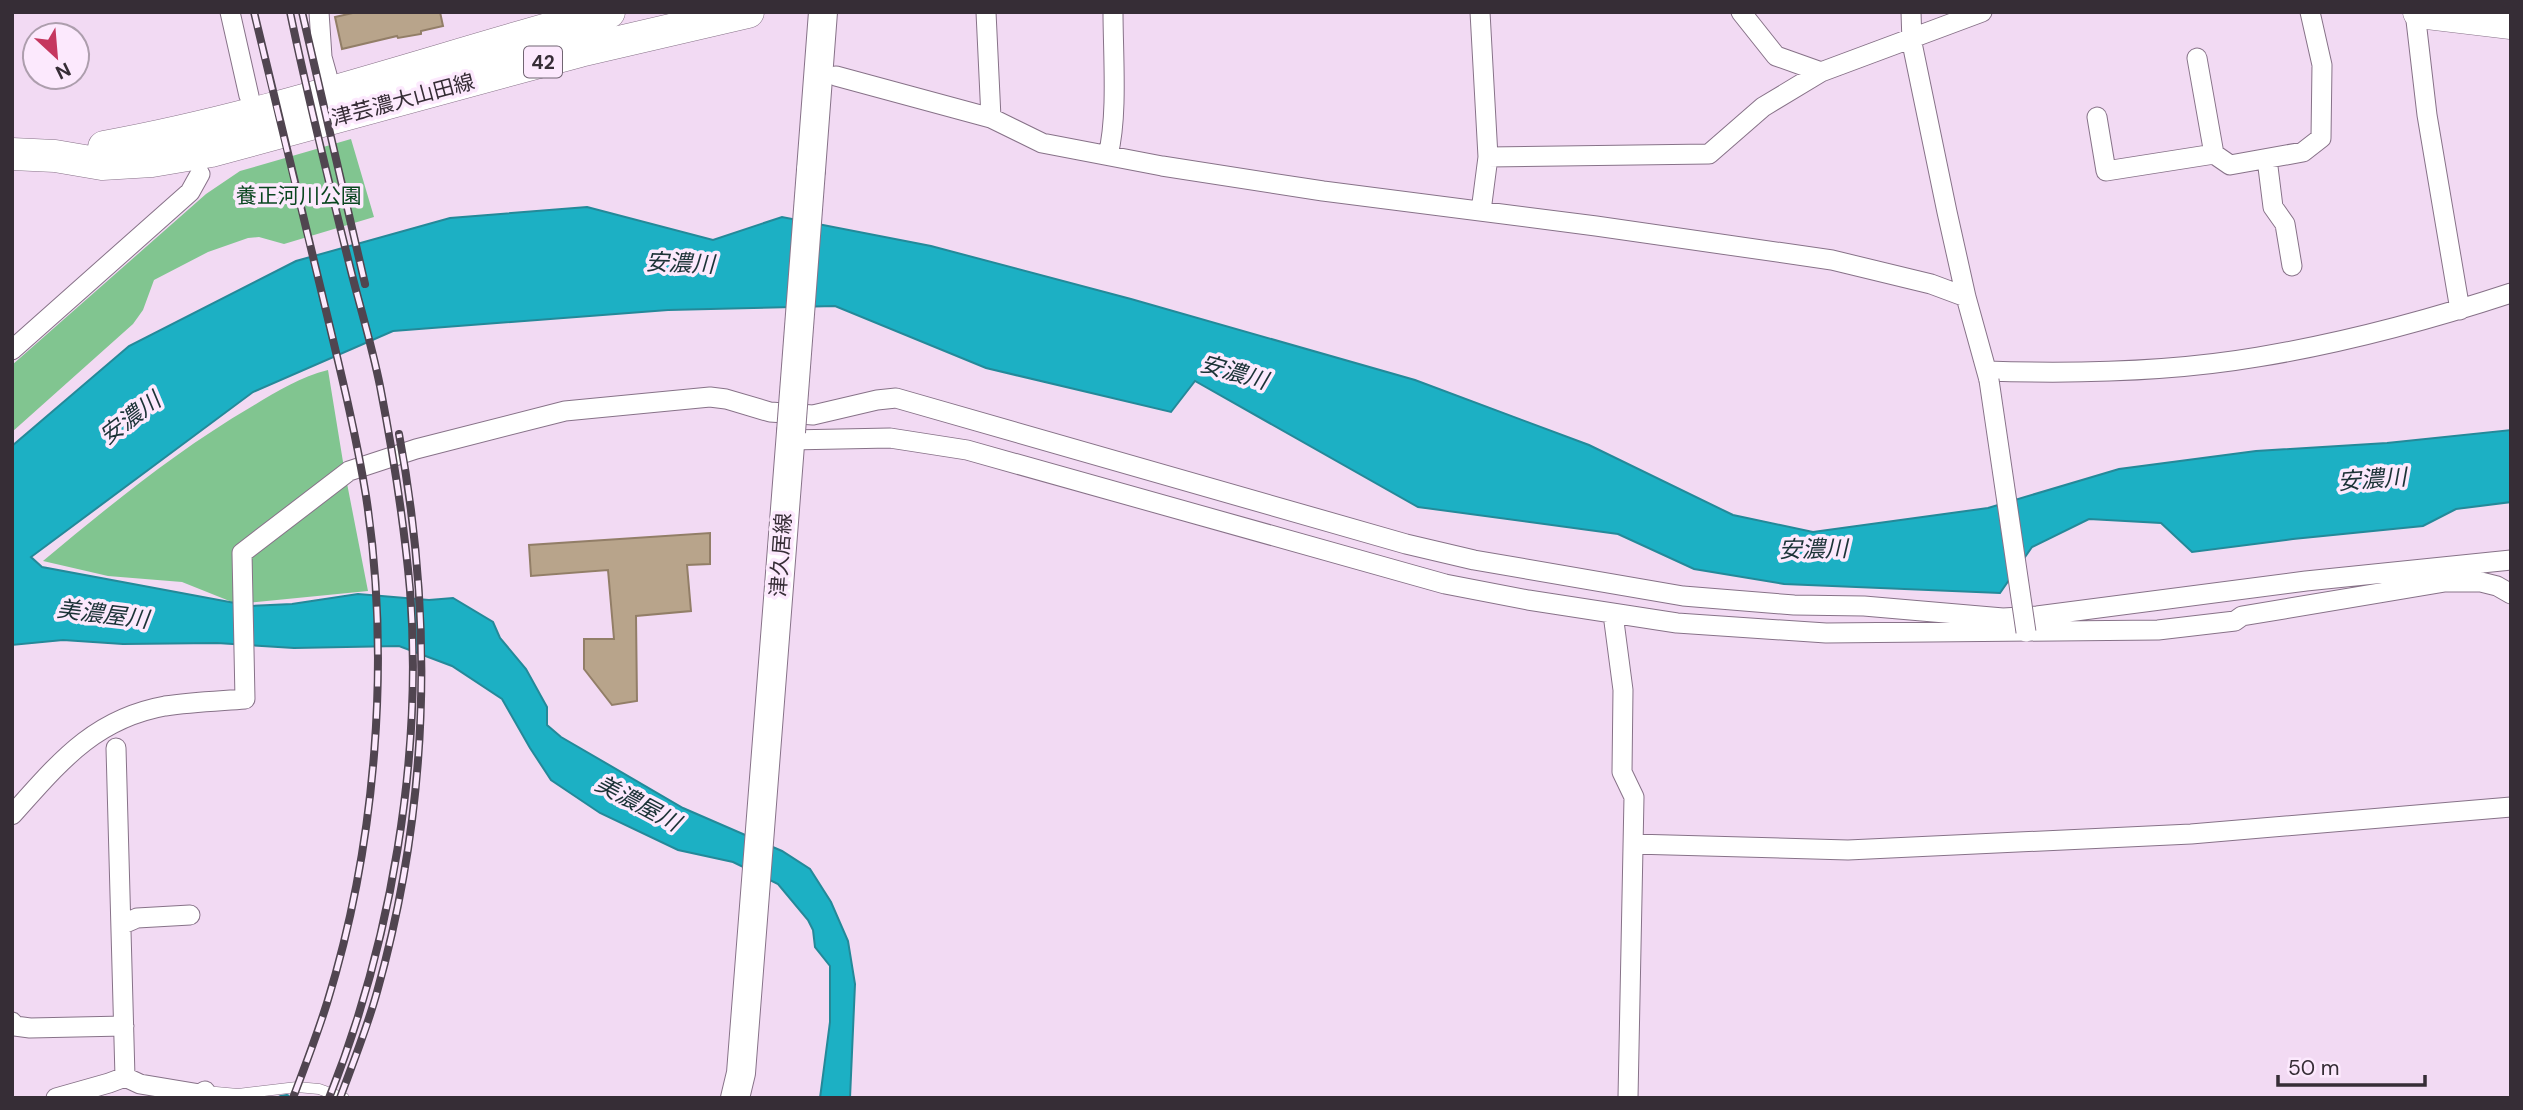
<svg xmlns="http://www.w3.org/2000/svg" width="2523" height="1110" font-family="'DM Sans','Noto Sans JP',sans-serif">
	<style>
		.green { fill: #81c590 }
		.water { fill: #1cb0c4; stroke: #248999; stroke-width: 2 }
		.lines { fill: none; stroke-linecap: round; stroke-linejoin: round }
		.stream { stroke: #248999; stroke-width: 6 }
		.building { fill: #b8a48b; stroke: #927e67; stroke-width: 2 }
		.service-casing { stroke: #877288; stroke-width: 11 }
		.minor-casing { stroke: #877288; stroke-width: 21 }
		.secondary-casing { stroke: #877288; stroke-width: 30 }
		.primary-casing { stroke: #877288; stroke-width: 33 }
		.service { stroke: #fff; stroke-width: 10 }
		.minor { stroke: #fff; stroke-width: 19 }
		.secondary { stroke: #fff; stroke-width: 28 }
		.primary { stroke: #fff; stroke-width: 32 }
		.rail-casing { stroke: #504550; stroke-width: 8 }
		.rail { stroke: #fce9fd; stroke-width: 5; stroke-dasharray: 16; stroke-linecap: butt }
		.minor-bridge-casing { stroke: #877288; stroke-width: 21; stroke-linecap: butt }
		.secondary-bridge-casing { stroke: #877288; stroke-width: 30; stroke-linecap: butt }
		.minor-bridge { stroke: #fff; stroke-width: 19 }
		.secondary-bridge { stroke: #fff; stroke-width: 28 }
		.labels { text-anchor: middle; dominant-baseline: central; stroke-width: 7; stroke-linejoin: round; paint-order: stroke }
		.shield { fill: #fce9fd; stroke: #716572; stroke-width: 2 }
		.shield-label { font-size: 19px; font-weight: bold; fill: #362d36 }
		.street-label { font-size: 21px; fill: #362d36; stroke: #fce9fd }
		.park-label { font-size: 21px; fill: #0a4620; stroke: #fce9fd }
		.water-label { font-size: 23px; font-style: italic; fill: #1c3337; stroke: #fce9fd }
	</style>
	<rect width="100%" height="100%" fill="#f2daf3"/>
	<path class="green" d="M351,139l23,78 -90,27 -25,-7 -11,1 -40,14 -54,28 -11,30 -10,14 -121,108v-67l194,-171 34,-23z
		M328,370l16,98 24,123 -131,13 -55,-22 -74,-6 -65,-15c66,-55 133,-110 208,-154 25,-15 49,-30 77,-37z"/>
	<path class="water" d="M587,207l126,33 69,-23 149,29 200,53 284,81 174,65 144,70 80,17 175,-24 131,-39 137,-18 131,-8 124,-13v72l-55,7 -33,17 -130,13 -101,13 -31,-29 -72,-4 -57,28 -32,46 -216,-9 -90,-15 -76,-35 -200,-27 -223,-126 -24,31 -185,-44 -151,-62 -167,4 -275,21 -140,61 -222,165 11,10 209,39 41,-2 66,-10 71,6 24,-2 40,24 7,16 26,31 21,38v18l14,12 122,71 99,43 28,18 21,33 17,39 7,43 -5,114h-30l10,-76v-56l-15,-19 -2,-17 -5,-10 -30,-36 -45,-22 -55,-12 -78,-37 -49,-33 -21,-32 -28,-49 -50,-33 -53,-20 -105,2 -77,-5 -94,1 -60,-4 -51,5v-199l117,-100 167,-85 154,-43z"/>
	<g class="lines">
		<path class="stream" d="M281,1098l6,-1"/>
	</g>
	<path class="building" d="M357,12h83l3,14 -22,5v3l-23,4 -1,-2 -55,13 -7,-32z
		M710,533v31l-23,1 4,46 -55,5 1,85 -25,4 -28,-36v-30h30l-6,-69 -77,6 -2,-31z"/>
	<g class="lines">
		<defs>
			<path id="service" d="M205,1091l33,3 59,-7 22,2 25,9"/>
			<path id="minor" d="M230,12l19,84
				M319,12l3,45 5,18
				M986,12l5,106
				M1480,12l8,145 -7,54
				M1741,12l35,44 45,16
				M1911,12l1,31 35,169 19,85 23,83
				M2415,12l12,103 33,195
				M2197,58l17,96 16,11 73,-13 18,-14 1,-73 -12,-53
				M836,76l155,42 51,25 120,23 161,25 273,35 236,34 99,24 35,13
				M2097,117l9,54 108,-17
				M1108,155c10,-39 5,-101 5,-143
				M1488,157l221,-3 54,-47 58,-35 161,-60
				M2267,159l6,48 12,17 7,42
				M12,350l178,-158 10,-18
				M1987,371c90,3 183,1 271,-14 85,-14 171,-37 253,-64
				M790,440l100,-2 77,12 478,134 83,16 149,23 149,10 332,-3 77,-9 7,-5 203,-34h36l16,4 14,8
				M1613,614l10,76 -1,82 12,25 -6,301
				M116,748l9,329
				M12,815c46,-51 81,-96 153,-109 26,-4 54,-5 80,-7l-3,-146 107,-82 67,-22 149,-38 145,-14 16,2 44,13 43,3 64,-15 19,-2 510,146 68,16 209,36 111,9 70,1 139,12 34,-2 269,-35 205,-21
				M1633,844l215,6 343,-16 320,-27
				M121,925l16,-7 53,-3
				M12,1022l3,4 15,2 94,-2
				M56,1098l53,-15 16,-6 15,7 60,10 5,-3"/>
			<path id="secondary" d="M811,170l12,-158
				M735,1098l6,-25 50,-641"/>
			<path id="primary" d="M2419,12l92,11
				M104,147c171,-31 337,-90 505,-135
				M12,154l43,2 47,8 50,-3 59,-10 369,-100 168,-39"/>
		</defs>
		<use href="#service" class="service-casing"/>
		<use href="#minor" class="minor-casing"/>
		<use href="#secondary" class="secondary-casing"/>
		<use href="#primary" class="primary-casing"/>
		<use href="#service" class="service"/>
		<use href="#minor" class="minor"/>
		<use href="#secondary" class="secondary"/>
		<use href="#primary" class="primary"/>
		<defs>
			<path id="rail" d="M254,12c22,94 45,188 68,282 16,67 33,134 44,202 25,164 10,349 -39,507 -10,32 -22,63 -34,95
				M290,12c18,86 39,171 60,255 10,40 22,79 30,119 13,67 24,136 30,204 13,167 -19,353 -81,508
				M302,12l63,272
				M340,1098c13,-35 27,-70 37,-106 52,-184 57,-370 22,-558"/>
		</defs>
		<use href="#rail" class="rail-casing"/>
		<use href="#rail" class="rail"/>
		<defs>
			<path id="minor-bridge" d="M1989,380l37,252"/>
			<path id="secondary-bridge" d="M791,432l20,-262"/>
		</defs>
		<use href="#minor-bridge" class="minor-bridge-casing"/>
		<use href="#secondary-bridge" class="secondary-bridge-casing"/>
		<use href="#minor-bridge" class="minor-bridge"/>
		<use href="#secondary-bridge" class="secondary-bridge"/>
	</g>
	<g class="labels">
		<rect class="shield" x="524" y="46.5" width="38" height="31" rx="5"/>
		<g class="shield-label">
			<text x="543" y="62">42</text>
		</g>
		<g class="street-label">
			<text transform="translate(403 100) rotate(-15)">津芸濃大山田線</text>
			<text transform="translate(781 555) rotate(-86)">津久居線</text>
		</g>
		<g class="park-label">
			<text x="299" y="196">養正河川公園</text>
		</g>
		<g class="water-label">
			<text transform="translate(680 263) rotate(2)">安濃川</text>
			<text transform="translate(1234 372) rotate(16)">安濃川</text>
			<text transform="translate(130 418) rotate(-37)">安濃川</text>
			<text transform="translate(2372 479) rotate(-4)">安濃川</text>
			<text transform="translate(1813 549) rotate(-1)">安濃川</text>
			<text transform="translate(103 614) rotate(7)">美濃屋川</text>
			<text transform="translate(638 803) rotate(28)">美濃屋川</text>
		</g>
	</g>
	<rect width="2523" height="1110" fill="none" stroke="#362d36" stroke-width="28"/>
	<g transform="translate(56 56) rotate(154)"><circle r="33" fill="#fce9fd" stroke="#ad9ead" stroke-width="2"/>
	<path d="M0-5L12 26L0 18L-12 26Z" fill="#c5375f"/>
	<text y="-10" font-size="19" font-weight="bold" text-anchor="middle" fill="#362d36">N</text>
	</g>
	<path d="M2278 1075v10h147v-10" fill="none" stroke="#362d36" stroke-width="3.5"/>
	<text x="2288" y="1075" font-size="21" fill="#362d36" stroke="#fce9fd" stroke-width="5" paint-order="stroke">50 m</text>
</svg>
